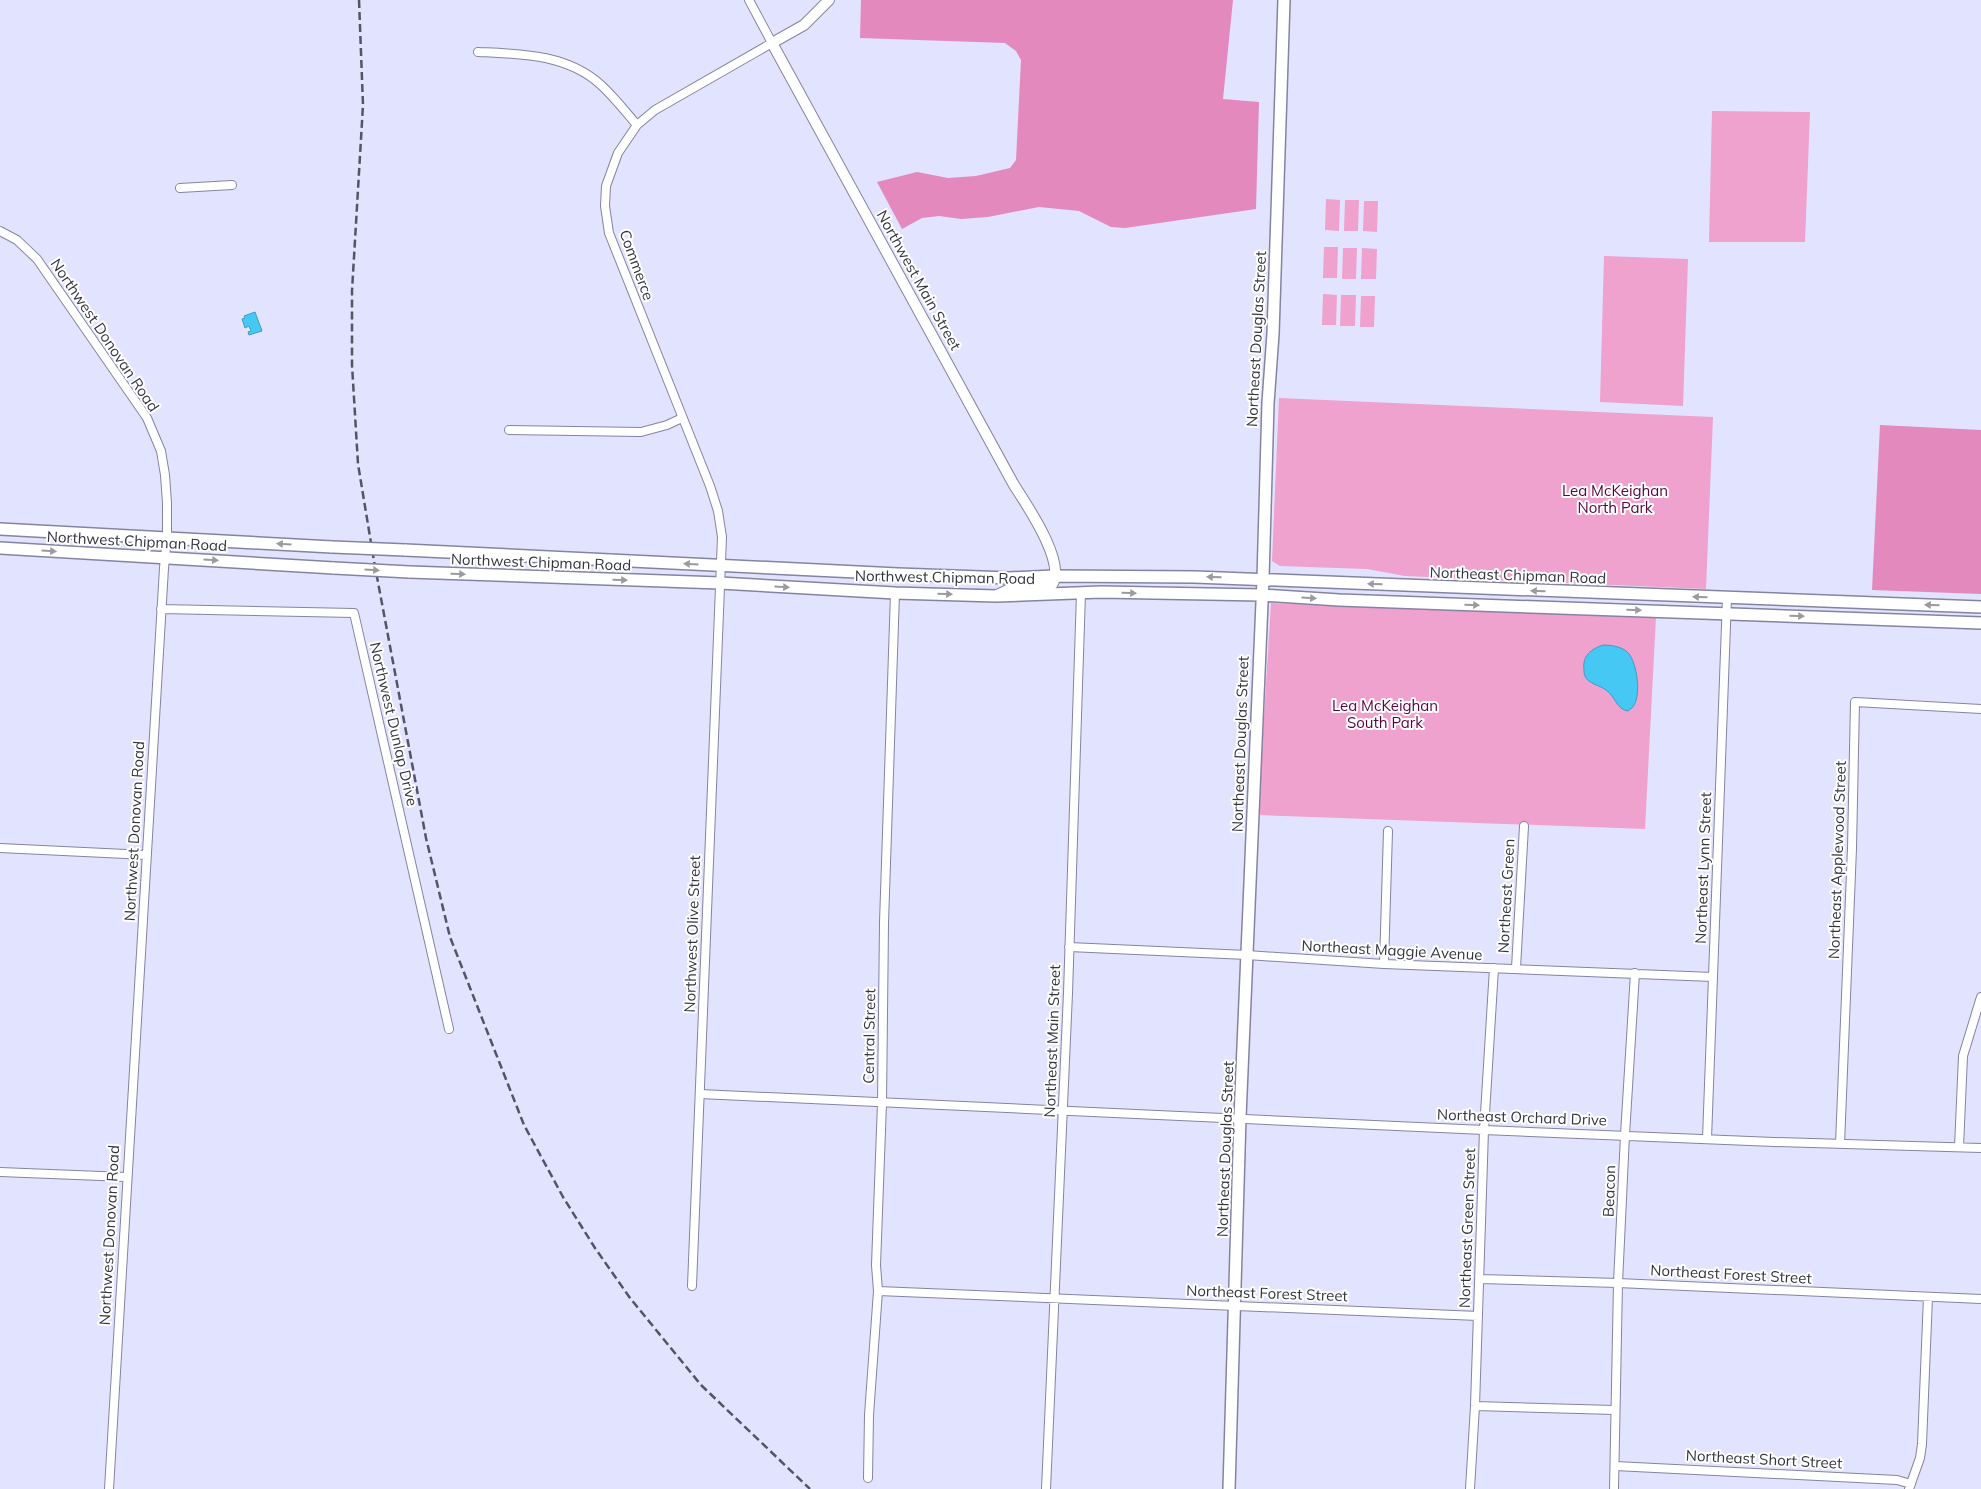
<svg xmlns="http://www.w3.org/2000/svg" width="1981" height="1489" font-family="Mulish,sans-serif">
	<style>
		.green { fill: #eea2cd }
		.forest { fill: #e389bd }
		.water { fill: #45c8f4; stroke: #409cbf }
		.lines { fill: none; stroke-linecap: round; stroke-linejoin: round }
		.minor-casing { stroke: #8484a2; stroke-width: 10 }
		.tertiary-casing { stroke: #8484a2; stroke-width: 12 }
		.secondary-casing { stroke: #8484a2; stroke-width: 14 }
		.minor { stroke: #fff; stroke-width: 8 }
		.tertiary { stroke: #fff; stroke-width: 10 }
		.secondary { stroke: #fff; stroke-width: 11 }
		.rail { stroke: #545464; stroke-width: 2.5; stroke-dasharray: 8 4; stroke-linecap: butt }
		.secondary-bridge-casing { stroke: #8484a2; stroke-width: 14; stroke-linecap: butt }
		.secondary-bridge { stroke: #fff; stroke-width: 11 }
		.oneway { fill: #9a9aa0 }
		.labels { text-anchor: middle; dominant-baseline: central; stroke-width: 4; stroke-linejoin: round; paint-order: stroke }
		.street-label { font-size: 15px; fill: #353542; stroke: #fff }
		.park-label { font-size: 15px; fill: #58053f; stroke: #fff }
	</style>
	<rect width="100%" height="100%" fill="#e2e3fe"/>
	<path class="green" d="M1712,111l98,1 -5,130h-96z
		M1326,199l14,1 -1,31 -14,-1z
		M1345,200h14l-1,31h-14z
		M1364,201h14l-1,31 -14,-1z
		M1324,247h14l-1,31h-14z
		M1343,248h14l-1,31h-14z
		M1362,248l15,1 -1,30h-15z
		M1604,256l84,3 -5,147 -83,-4z
		M1323,294l14,1 -1,30h-14z
		M1341,295h15l-1,31h-15z
		M1361,296h14l-1,31h-14z
		M1279,398l434,19 -7,172 -301,-13 -38,-7 -87,-3 -8,-5z
		M1271,603l385,14 -11,212 -387,-14z"/>
	<path class="forest" d="M861,0h372l-10,99 36,3 -3,107 -131,19 -14,-1 -32,-16 -40,-4 -51,10 -27,2 -22,-3 -17,2 -20,11 -25,-47 40,-10 31,6 28,-2 34,-8 6,-8 5,-100 -5,-9 -11,-8 -145,-5z
		M1880,425l101,5v164l-109,-4z"/>
	<path class="water" d="M255,312l7,19 -13,4 -1,-3 3,-1 -2,-5 -4,2 -3,-9 3,-1 -1,-2z
		M1603,645c9,0 21,2 26,9 8,10 12,40 5,51 -1,3 -4,4 -6,6 -12,-2 -12,-14 -22,-21 -5,-4 -12,-5 -17,-9 -4,-3 -5,-6 -5,-11 -2,-14 7,-21 19,-25z"/>
	<g class="lines">
		<defs>
			<path id="minor" d="M478,52c43,2 89,2 123,33 13,12 24,26 36,40
				M180,188l52,-3
				M0,231l17,9 20,19 110,159 14,33 4,24 2,28v34l-3,31 -55,921
				M509,430l132,2 26,-7 15,-7
				M161,609l193,4 95,416
				M0,848l147,7
				M1069,947l178,8 137,9 329,13
				M1384,964l4,-133
				M1516,968l8,-142
				M700,1094l784,36 290,12 207,6
				M1707,1139l20,-541
				M1840,1144l12,-296 3,-146 126,7
				M1959,1147l4,-91 18,-59
				M0,1172l126,5
				M1480,1279l138,4 363,16
				M692,1286l30,-749 -4,-26 -8,-25 -101,-253 -4,-27 1,-20 12,-33 19,-28 18,-15 117,-67 -23,-43
				M878,1291l600,25
				M1475,1406l140,4
				M1615,1466l282,14 14,4
				M868,1478l1,-63 9,-124 -2,-26 6,-162 2,-180 11,-330
				M1046,1489l22,-496 13,-400
				M1470,1489l5,-83 9,-276 10,-162
				M1614,1489l4,-206 7,-148 10,-162
				M1909,1489l11,-31 2,-14 6,-147"/>
			<path id="tertiary" d="M829,0l-25,25 -32,18 242,442c12,19 53,78 38,100l-40,3 -15,7"/>
			<path id="secondary" d="M0,529l332,18
				M0,548l334,20
				M405,550l493,24 111,4 45,-2 141,1 786,30
				M409,572l311,11 175,10 101,3 105,-4 160,3 78,5 642,23
				M1229,1489l11,-372 23,-538 5,-176 5,-69 11,-334"/>
		</defs>
		<use href="#minor" class="minor-casing"/>
		<use href="#tertiary" class="tertiary-casing"/>
		<use href="#secondary" class="secondary-casing"/>
		<use href="#minor" class="minor"/>
		<use href="#tertiary" class="tertiary"/>
		<use href="#secondary" class="secondary"/>
		<path class="rail" d="M359,0l4,105 -11,186v74l6,99 16,97 52,277 24,99 74,188 39,72 32,51 35,50 71,87 109,104"/>
		<defs>
			<path id="secondary-bridge" d="M332,547l73,3
				M334,568l75,4"/>
		</defs>
		<use href="#secondary-bridge" class="secondary-bridge-casing"/>
		<use href="#secondary-bridge" class="secondary-bridge"/>
	</g>
	<defs><path id="oneway-solid" d="M-6-.8H1V-3.2L6.5 0L1 3.2V.8H-6Z" transform="scale(1.25)"/></defs>
	<g class="oneway">
		<use href="#oneway-solid" transform="translate(284 544) rotate(-177)"/>
		<use href="#oneway-solid" transform="translate(49 551) rotate(3)"/>
		<use href="#oneway-solid" transform="translate(211 560) rotate(4)"/>
		<use href="#oneway-solid" transform="translate(691 564) rotate(-177)"/>
		<use href="#oneway-solid" transform="translate(372 570) rotate(3)"/>
		<use href="#oneway-solid" transform="translate(458 574) rotate(2)"/>
		<use href="#oneway-solid" transform="translate(1214 577) rotate(-178)"/>
		<use href="#oneway-solid" transform="translate(620 580) rotate(2)"/>
		<use href="#oneway-solid" transform="translate(1375 584) rotate(-178)"/>
		<use href="#oneway-solid" transform="translate(782 587) rotate(3)"/>
		<use href="#oneway-solid" transform="translate(1538 591) rotate(-178)"/>
		<use href="#oneway-solid" transform="translate(1129 593) rotate(1)"/>
		<use href="#oneway-solid" transform="translate(945 594) rotate(2)"/>
		<use href="#oneway-solid" transform="translate(1700 597) rotate(-178)"/>
		<use href="#oneway-solid" transform="translate(1309 598) rotate(4)"/>
		<use href="#oneway-solid" transform="translate(1472 605) rotate(2)"/>
		<use href="#oneway-solid" transform="translate(1932 605) rotate(-178)"/>
		<use href="#oneway-solid" transform="translate(1634 610) rotate(2)"/>
		<use href="#oneway-solid" transform="translate(1797 616) rotate(2)"/>
	</g>
	<g class="labels">
		<g class="street-label">
			<text transform="translate(637 265) rotate(70)">Commerce</text>
			<text transform="translate(919 280) rotate(61)">Northwest Main Street</text>
			<text transform="translate(105 335) rotate(56)">Northwest Donovan Road</text>
			<text transform="translate(1256 339) rotate(-87)">Northeast Douglas Street</text>
			<text transform="translate(137 541) rotate(3)">Northwest Chipman Road</text>
			<text transform="translate(541 562) rotate(2)">Northwest Chipman Road</text>
			<text transform="translate(1518 575) rotate(2)">Northeast Chipman Road</text>
			<text transform="translate(945 577) rotate(1)">Northwest Chipman Road</text>
			<text transform="translate(394 724) rotate(77)">Northwest Dunlap Drive</text>
			<text transform="translate(1240 744) rotate(-88)">Northeast Douglas Street</text>
			<text transform="translate(134 831) rotate(-87)">Northwest Donovan Road</text>
			<text transform="translate(1837 860) rotate(-88)">Northeast Applewood Street</text>
			<text transform="translate(1703 868) rotate(-88)">Northeast Lynn Street</text>
			<text transform="translate(1506 896) rotate(-87)">Northeast Green</text>
			<text transform="translate(692 934) rotate(-88)">Northwest Olive Street</text>
			<text transform="translate(1392 950) rotate(3)">Northeast Maggie Avenue</text>
			<text transform="translate(869 1036) rotate(-89)">Central Street</text>
			<text transform="translate(1052 1041) rotate(-88)">Northeast Main Street</text>
			<text transform="translate(1522 1117) rotate(2)">Northeast Orchard Drive</text>
			<text transform="translate(1225 1149) rotate(-88)">Northeast Douglas Street</text>
			<text transform="translate(1609 1191) rotate(-88)">Beacon</text>
			<text transform="translate(1467 1228) rotate(-88)">Northeast Green Street</text>
			<text transform="translate(109 1235) rotate(-87)">Northwest Donovan Road</text>
			<text transform="translate(1731 1274) rotate(3)">Northeast Forest Street</text>
			<text transform="translate(1267 1293) rotate(2)">Northeast Forest Street</text>
			<text transform="translate(1764 1459) rotate(3)">Northeast Short Street</text>
		</g>
		<g class="park-label">
			<text x="1615" y="490">Lea McKeighan<tspan x="1615" dy="17">North Park</tspan></text>
			<text x="1385" y="705">Lea McKeighan<tspan x="1385" dy="17">South Park</tspan></text>
		</g>
	</g>
</svg>
